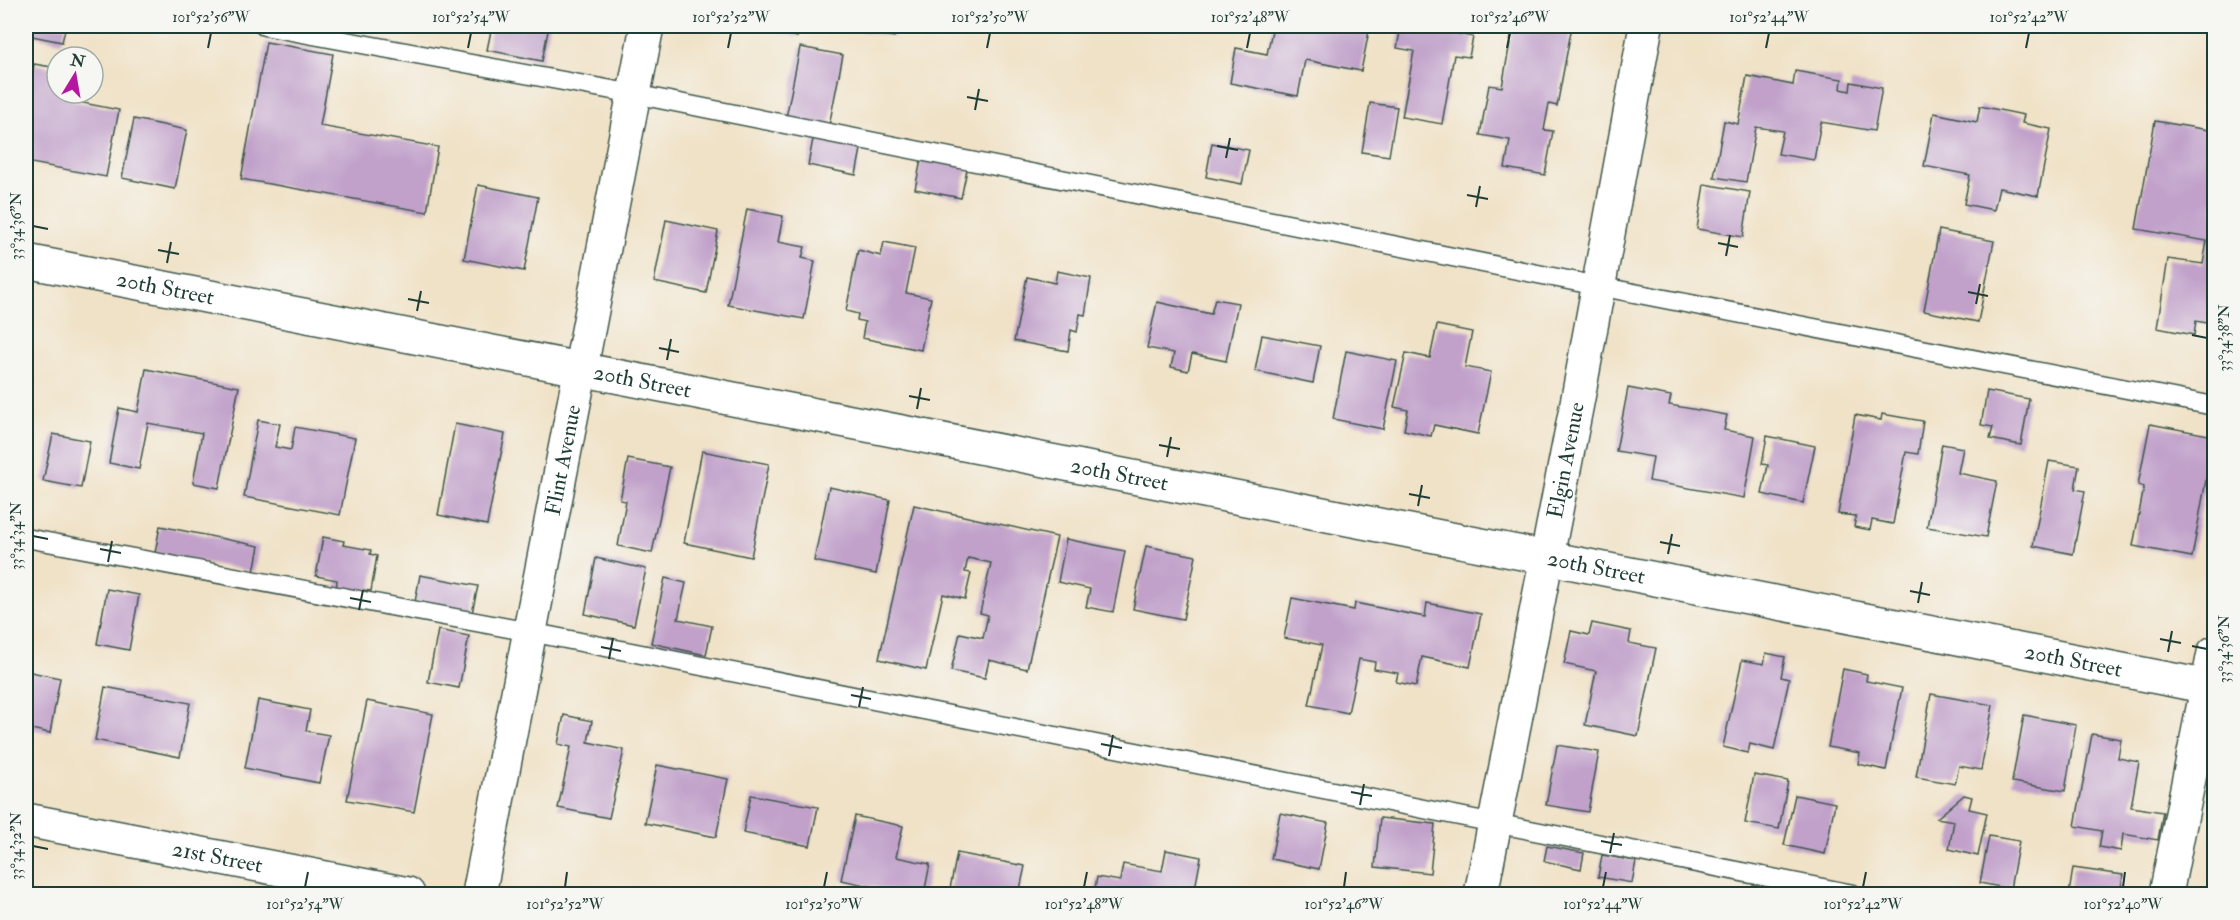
<svg xmlns="http://www.w3.org/2000/svg" width="2240" height="920" font-family="'IM FELL Double Pica',serif">
	<style>
		.building { fill: #c1a1ca }
		.lines { fill: none; stroke-linecap: round; stroke-linejoin: round }
		.service-casing { stroke: #3e564a; stroke-width: 21 }
		.minor-casing { stroke: #3e564a; stroke-width: 36 }
		.tertiary-casing { stroke: #3e564a; stroke-width: 36 }
		.service { stroke: #fff; stroke-width: 18 }
		.minor { stroke: #fff; stroke-width: 33 }
		.tertiary { stroke: #fff; stroke-width: 33 }
		.ticks { fill: none; stroke: #1f3d34; stroke-width: 2 }
		.labels { text-anchor: middle; dominant-baseline: central; stroke-width: 6; stroke-linejoin: round; paint-order: stroke }
		.street-label { font-size: 22px; fill: #1f3d34; stroke: #f6f6f2 }
		.neatline { fill: none; stroke: #1f3d34; stroke-width: 2 }
		.ticks-label { font-size: 15px; text-anchor: middle; fill: #1f3d34 }
	</style>
	<rect width="100%" height="100%" fill="#f6f6f2"/>
	<filter id="ink" filterUnits="userSpaceOnUse"><feTurbulence type="fractalNoise" baseFrequency=".0167" numOctaves="2"/><feDisplacementMap in="SourceGraphic" scale="12" xChannelSelector="R" yChannelSelector="G"/><feConvolveMatrix kernelMatrix="1 2 1 2 8 2 1 2 1" color-interpolation-filters="sRGB"/></filter>
	<filter id="wash" filterUnits="userSpaceOnUse"><feTurbulence type="fractalNoise" baseFrequency=".008" numOctaves="4" result="noise"/><feDisplacementMap in="SourceGraphic" scale="24" xChannelSelector="R" yChannelSelector="G"/><feGaussianBlur stdDeviation="1.35" result="paint"/><feColorMatrix in="noise" values="0 0 0 0 0 0 0 0 0 0 0 0 0 0 0 0 0 1.4 0 .05"/><feComposite in="paint" operator="in"/></filter>
	<g filter="url(#wash)">
		<rect width="100%" height="100%" fill="#f0e2c7"/>
		<g id="blocks">
			<path class="building" d="M29,26h37l-4,16 -35,-7z
				M492,26h57l-7,35 -55,-11z
				M760,26h40l-3,11z
				M862,26h34l-2,11 -33,-6z
				M1273,26h97l-9,45 -56,-11 -7,36 -68,-13 6,-35 31,6z
				M1401,26h58l-1,8 15,3 -4,20 -15,-2 -12,69 -40,-7 12,-66 -17,-3z
				M1513,26h59l-15,80 -8,-2 -5,26 9,1 -8,44 -40,-7 5,-28 -30,-5 9,-50 13,2z
				M266,42l67,12 -13,72 118,21 -11,65 -186,-33z
				M800,47l43,8 -14,71 -43,-8z
				M34,64l23,4v25h18l-2,8 46,9 -13,67 -80,-15v-53z
				M1795,71l47,8 -1,10 9,2 1,-9 31,6 -8,43 -53,-9 -7,38 -36,-6 5,-23 -27,-4 -10,55 -32,-5 10,-56 14,3 9,-48 46,9z
				M1370,103l27,4 -8,49 -27,-4z
				M1980,106l44,9 -2,8 29,6 -13,67 -39,-8 -5,22 -30,-6 6,-29 -46,-9 10,-53 43,9z
				M134,119l53,11 -12,59 -53,-11z
				M2155,121l59,10v183l-1,10 -17,-3 -2,14 -37,-7 11,-69 35,5 4,-23 -71,-12z
				M814,134l48,10 -6,31 -48,-10z
				M1212,143l37,7 -7,34 -36,-7z
				M922,155l46,10 -7,33 -46,-9z
				M1704,184l46,8 -7,45 -46,-8z
				M478,185l60,12 -14,74 -60,-12z
				M747,209l36,7 -5,26 27,5 -3,11 13,3 -11,58 -76,-14z
				M666,220l52,11 -12,62 -52,-11z
				M1939,230l55,11 -16,81 -54,-11z
				M884,242l31,6 -9,45 25,5 -10,52 -59,-12 3,-16 -8,-2 1,-6 -12,-3 12,-61 23,6z
				M1057,271l34,7 -6,37 -5,-1 -3,18 -6,-2 -3,21 -54,-10 13,-64 28,6z
				M1215,299l23,4 -12,58 -34,-7 -4,17 -17,-4 3,-14 -27,-5 10,-46 54,12z
				M1437,325l35,7 -7,35 26,5 -13,62 -44,-9 -3,11 -27,-6 4,-20 -14,-3 12,-54 24,5z
				M1262,335l58,11 -7,37 -58,-12z
				M1346,351l51,10 -14,68 -50,-10z
				M146,369l93,18 -20,101 -26,-5 9,-50 -54,-10 -9,46 -30,-6 10,-55 19,4z
				M1628,388l43,8 -2,9 58,10 -3,15 31,6 -11,62 -95,-17 4,-24 -37,-6z
				M1987,391l42,8 -8,46 -31,-6 3,-12 -12,-2z
				M1882,414l41,7 -5,33 -12,-2 -13,72 -21,-4 -2,10 -16,-3 2,-11 -18,-2 17,-99 26,5z
				M258,420l22,4 -5,23 16,3 4,-23 60,11 -15,77 -96,-18z
				M455,424l50,10 -18,91 -49,-10z
				M2150,424l64,12 -22,121 -59,-11 11,-59 -6,-2z
				M53,434l37,7 -9,47 -38,-7z
				M1767,436l48,10 -12,57 -41,-9 6,-29 -6,-1z
				M1942,444l21,4 -5,25 39,8 -11,56 -59,-10z
				M702,451l67,13 -18,93 -67,-14z
				M628,459l42,8 -18,86 -34,-7 8,-45 -6,-1z
				M2049,461l30,5 -4,23 10,2 -12,63 -40,-8z
				M829,487l61,13 -14,74 -62,-13z
				M914,505l143,32 -30,132 -38,-9 -4,18 -34,-7 9,-38 23,5 5,-23 -8,-2 11,-50 -23,-5 -3,14 6,1 -6,26 -22,-5 -17,76 -47,-11z
				M160,526l99,20 -5,26 -99,-19z
				M323,537l21,4 -1,4 28,5 -1,4 7,2 -6,35 -7,-1 -1,5 -27,-4 1,-11 -21,-4z
				M1066,539l59,12 -12,61 -27,-5 4,-18 -32,-7z
				M1146,546l50,10 -13,63 -50,-10z
				M596,558l50,11 -12,56 -49,-11z
				M420,575l58,11 -6,27 -57,-11z
				M665,578l21,5 -8,36 34,7 -6,29 -55,-12z
				M107,589l32,6 -10,55 -32,-6z
				M26,592l4,1 -3,17h-1z
				M1292,598l62,12 1,-7 70,14 2,-14 54,11 -11,53 -48,-10 -6,29 -20,-4 2,-9 -24,-4 1,-7 -16,-3 -11,54 -39,-8 13,-60 -38,-7z
				M1592,623l39,8 -2,12 27,5 -18,88 -53,-11 11,-54 -32,-7 7,-33 18,4z
				M438,630l31,6 -10,52 -31,-6z
				M1766,653l19,4 -4,20 8,2 -15,71 -24,-6 -2,9 -25,-6 19,-87 22,4z
				M1843,669l24,5 -1,7 36,7 -16,82 -28,-6 2,-11 -32,-6z
				M26,671l34,7 -10,55 -24,-5z
				M105,687l85,16 -10,54 -85,-17z
				M1931,694l62,11 -12,65 -22,-4 -4,18 -39,-7z
				M258,700l52,10 -4,21 23,4 -10,48 -74,-15z
				M367,701l66,13 -19,98 -67,-12z
				M564,715l28,6 -4,21 36,8 -15,68 -51,-10 13,-61 -13,-3z
				M2024,715l52,10 -11,66 -53,-9z
				M2092,734l29,5 -3,19 21,4 -8,45 32,5 -5,28 -35,-6 -2,17 -22,-4 3,-16 -27,-5z
				M1557,745l42,7 -11,60 -42,-7z
				M657,765l71,14 -12,58 -71,-14z
				M1754,775l34,6 -9,48 -34,-6z
				M751,795l67,12 -8,39 -67,-13z
				M1795,795l40,8 -10,51 -41,-9z
				M1964,795l8,2 -3,12 18,4 -9,43 -29,-7 5,-28 -17,-3z
				M1280,813l48,10 -9,46 -48,-10z
				M855,816l48,10 -7,31 34,7 -6,30h-15l-68,-14z
				M1380,818l55,6 -5,49 -55,-6z
				M1989,836l30,5 -9,48 -30,-6z
				M1547,846l37,7 -3,16 -37,-8z
				M1166,850l35,7 -7,37h-100l3,-17 23,4 3,-17 39,7z
				M957,853l68,13 -6,28h-70z
				M1602,855l34,6 -4,22 -34,-6z
				M2073,868l50,7 -3,19h-51z"/>
		</g>
	</g>
	<g filter="url(#ink)">
		<use href="#blocks" fill-opacity="0" stroke="#3e564a" stroke-width="1.5"/>
		<g class="lines">
			<defs>
				<path id="service" d="M264,26l370,68 964,192 616,120
					M26,538l504,94 1323,262"/>
				<g id="minor">
					<path id="s1" d="M26,261l2188,427"/>
					<path id="s2" d="M26,820l382,74"/>
					<path id="s3" d="M1481,894l97,-496 68,-372"/>
					<path d="M2166,894l48,-241"/>
				</g>
				<g id="tertiary">
					<path id="s4" d="M479,894l168,-868"/>
				</g>
			</defs>
			<use href="#service" class="service-casing"/>
			<use href="#minor" class="minor-casing"/>
			<use href="#tertiary" class="tertiary-casing"/>
			<use href="#service" class="service"/>
			<use href="#minor" class="minor"/>
			<use href="#tertiary" class="tertiary"/>
		</g>
	</g>
	<path class="ticks" d="M208,48l3,-15M468,48l3,-15M728,48l3,-15M987,48l3,-15M1247,48l3,-15M1507,48l3,-15M1766,48l3,-15M2026,48l3,-15M967,97l21,4M975,110l4,-21M1217,146l21,4M1226,158l4,-20M1467,195l21,4M1476,207l4,-21M33,226l15,3M1718,243l20,4M158,250l21,4M1726,256l4,-21M167,263l4,-21M1968,292l20,4M408,299l21,4M1976,304l4,-20M417,311l4,-20M2192,335l15,3M659,348l20,4M667,360l4,-21M909,396l21,4M917,409l4,-21M1159,445l21,4M1167,457l4,-20M1409,494l21,4M1418,506l4,-21M33,536l15,3M1660,542l20,4M100,549l21,4M1668,554l4,-20M108,562l4,-21M1910,591l20,4M350,598l21,4M1918,603l4,-21M359,610l4,-20M2160,639l21,4M2192,646l15,3M601,647l20,4M2168,652l4,-21M609,659l4,-21M851,695l20,4M859,707l4,-20M1101,744l21,4M1109,756l4,-21M1351,792l21,4M1360,805l4,-21M1601,841l21,4M33,846l15,3M1610,853l4,-20M305,887l3,-15M565,887l2,-15M824,887l3,-15M1084,887l3,-15M1344,887l2,-15M1603,887l3,-15M1863,887l3,-15M2123,887l2,-15"/>
	<g class="labels">
		<g class="street-label">
			<text stroke="none"><textPath href="#s1" startOffset="142">20th Street</textPath></text>
			<text stroke="none"><textPath href="#s1" startOffset="628">20th Street</textPath></text>
			<text stroke="none"><textPath href="#s4" startOffset="442">Flint Avenue</textPath></text>
			<text stroke="none"><textPath href="#s3" startOffset="442">Elgin Avenue</textPath></text>
			<text stroke="none"><textPath href="#s1" startOffset="1114">20th Street</textPath></text>
			<text stroke="none"><textPath href="#s1" startOffset="1600">20th Street</textPath></text>
			<text stroke="none"><textPath href="#s1" startOffset="2086">20th Street</textPath></text>
			<text stroke="none"><textPath href="#s2" startOffset="195">21st Street</textPath></text>
		</g>
	</g>
	<rect width="2240" height="920" fill="none" stroke="#f6f6f2" stroke-width="66"/>
	<g transform="translate(75 75) rotate(11)"><circle r="28" fill="#f6f6f2" stroke="#a0aca6" stroke-width="1.5"/>
	<path d="M0-4.5L10 22L0 15L-10 22Z" fill="#b5179e"/>
	<text y="-9" font-size="16" font-weight="bold" text-anchor="middle" fill="#1f3d34">N</text>
	</g>
	<rect x="33" y="33" width="2174" height="854" class="neatline"/>
	<g class="ticks-label">
		<text x="211" y="22">101°52'56"W</text>
		<text x="471" y="22">101°52'54"W</text>
		<text x="731" y="22">101°52'52"W</text>
		<text x="990" y="22">101°52'50"W</text>
		<text x="1250" y="22">101°52'48"W</text>
		<text x="1510" y="22">101°52'46"W</text>
		<text x="1769" y="22">101°52'44"W</text>
		<text x="2029" y="22">101°52'42"W</text>
		<text transform="translate(16 226) rotate(-90)" y="5">33°34'36"N</text>
		<text transform="translate(2224 338) rotate(-90)" y="5">33°34'38"N</text>
		<text transform="translate(16 536) rotate(-90)" y="5">33°34'34"N</text>
		<text transform="translate(2224 649) rotate(-90)" y="5">33°34'36"N</text>
		<text transform="translate(16 846) rotate(-90)" y="5">33°34'32"N</text>
		<text x="305" y="909">101°52'54"W</text>
		<text x="565" y="909">101°52'52"W</text>
		<text x="824" y="909">101°52'50"W</text>
		<text x="1084" y="909">101°52'48"W</text>
		<text x="1344" y="909">101°52'46"W</text>
		<text x="1603" y="909">101°52'44"W</text>
		<text x="1863" y="909">101°52'42"W</text>
		<text x="2123" y="909">101°52'40"W</text>
	</g>
</svg>
